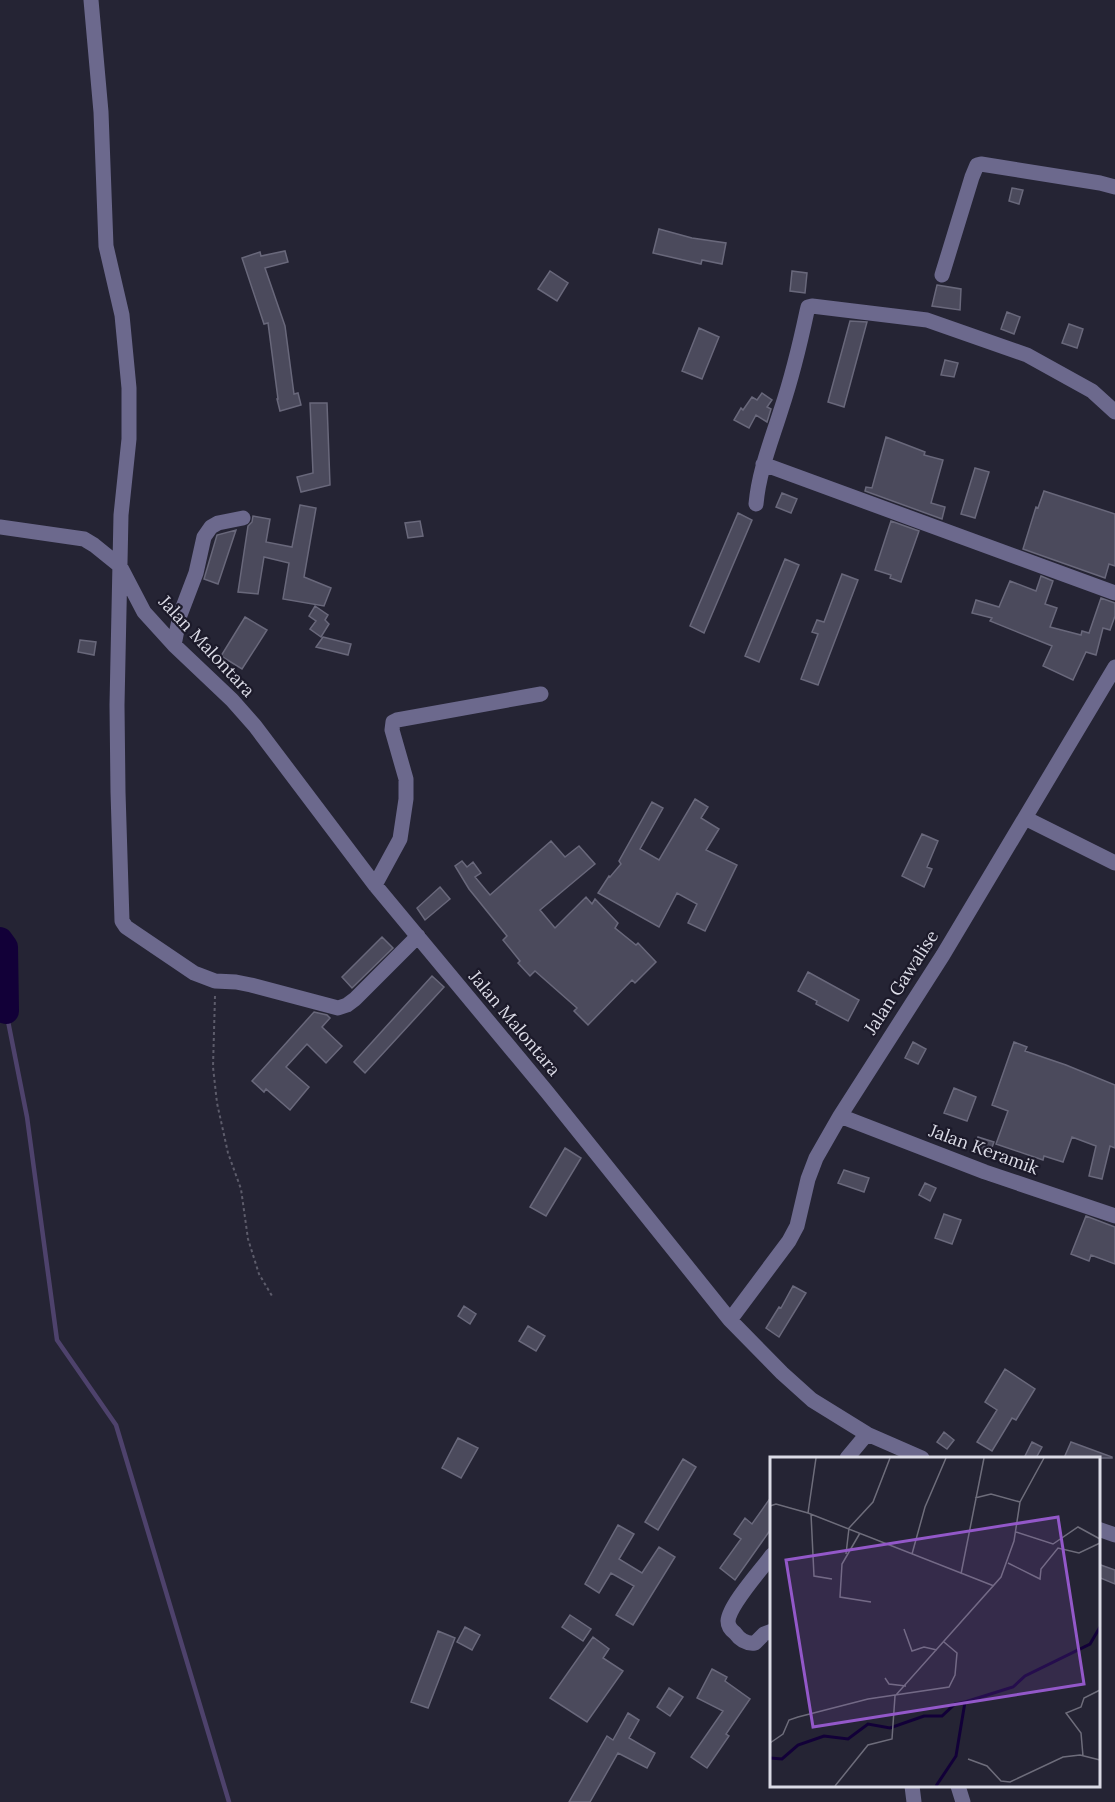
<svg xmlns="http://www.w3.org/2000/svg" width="1115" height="1802" font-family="Lora,serif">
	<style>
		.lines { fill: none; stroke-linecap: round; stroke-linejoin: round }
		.stream { stroke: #4e426c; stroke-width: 4.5 }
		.river { stroke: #120038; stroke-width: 26 }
		.building { fill: #4b4a5c; stroke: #69687b; stroke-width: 1.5 }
		.path { stroke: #5d5c6b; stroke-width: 2; stroke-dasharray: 3 3; stroke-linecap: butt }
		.minor { stroke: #6c698d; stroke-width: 15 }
		.labels { text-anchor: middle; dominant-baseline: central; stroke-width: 4.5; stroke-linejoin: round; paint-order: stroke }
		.street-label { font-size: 18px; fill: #dbdbe6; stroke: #1c1a2a }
		.inset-river { fill: none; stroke: #120038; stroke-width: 3 }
		.inset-road { fill: none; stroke: #6e6d7b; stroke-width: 1.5 }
		.view { fill: #9358c9; fill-opacity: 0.15; stroke: #9358c9; stroke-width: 3 }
		.inset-edge { fill: none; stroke: #dbdbe6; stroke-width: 3 }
	</style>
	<rect width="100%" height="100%" fill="#252434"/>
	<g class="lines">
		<path class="stream" d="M6,1011l21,106 30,223 59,85 113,377"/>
		<path class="river" d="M0,940l5,7 1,64 -6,-2"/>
	</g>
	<path class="building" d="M1012,188l11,2 -4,14 -10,-3z
		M659,229l33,9 34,5 -4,21 -20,-4 -1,4 -48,-11z
		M285,251l3,11 -23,6 20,58 9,68 4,-1 3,12 -21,6 -3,-12h1l-10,-76 -4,1 -22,-66 18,-6 1,4z
		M550,271l18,12 -11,18 -19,-12z
		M792,271l15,2 -2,20 -15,-2z
		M937,285l24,4 -1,21 -28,-4z
		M1007,312l13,5 -6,17 -13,-5z
		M850,321l17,1 -23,85 -16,-5z
		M1069,324l14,5 -6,19 -15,-5z
		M699,328l20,9 -17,42 -20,-8z
		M945,360l13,3 -4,14 -13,-2z
		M762,393l10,7 -5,7 4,2 -4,13 -11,-7 -7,13 -15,-8 7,-12 2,2 9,-13 5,3z
		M310,403h17l3,82 -29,7 -4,-15 16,-4z
		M886,437l39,15 -1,3 19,5 -12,43 14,4 -3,12 -77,-28 1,-4 6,1z
		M975,468l14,4 -14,46 -14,-4z
		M1044,491l71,23v52l-6,-2 -4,14 -82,-29 13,-42 2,1z
		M782,493l15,6 -6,14 -15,-6z
		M300,505l16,3 -12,69 27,11 -7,18 -41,-7 6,-36 -25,-6 -6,37 -20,-2 10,-66 4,-4 1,-6 17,3 -4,23 26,5z
		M738,513l14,7 -48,113 -14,-7z
		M420,521l3,15 -15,2 -3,-15z
		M891,521l28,10 -18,51 -11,-4 1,-3 -16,-5z
		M236,530l-18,54 -14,-5 13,-44z
		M785,559l14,6 -40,97 -14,-6z
		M842,574l16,6 -40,105 -17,-6 17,-45 -6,-2 5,-12 7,2z
		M1041,576l12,5 -8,23 12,4 -7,19 31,8 1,-4 7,2 12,-35 14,5v13l-5,14 -7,-2 -7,27 -10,-3 -13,28 -30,-14 9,-20 -62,-25 2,-3 -20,-5 4,-13 23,7 11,-26 26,10z
		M315,606l13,9 -3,5 4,4 -8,13 -11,-8 6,-8 -7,-5z
		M245,617l22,13 -25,39 -21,-13z
		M323,637l28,7 -3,11 -32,-8z
		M80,640l16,2 -2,13 -16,-3z
		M695,799l13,8 -7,11 18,11 -13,21 31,15 -32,66 -17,-8 9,-19 -20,-11 -18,34 -61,-34 11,-17 1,1 11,-13 -2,-3 33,-59 11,6 -23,41 19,11z
		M922,834l16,7 -11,26 5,2 -8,18 -22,-11z
		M551,841l14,16 14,-11 16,18 -55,46 15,18 31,-31 6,7 3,-5 23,24 -3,5 21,17 2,-2 18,19 -21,21 -3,-3 -44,45 -14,-14 3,-3 -42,-37 -5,5 -12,-13 2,-2 -17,-21 4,-4 -38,-47 -14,-23 7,-5 5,6 6,-5 8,11 -6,4 15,18z
		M440,887l10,12 -25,21 -8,-12z
		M382,937l11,11 -41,40 -10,-11z
		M808,972l51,28 -11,21 -32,-17 1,-3 -19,-10z
		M432,976l12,11 -79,86 -11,-11z
		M314,1012l13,3 3,3 -8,9 20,19 -16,17 -19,-19 -21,23 23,20 -19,23 -24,-21 -2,3 -12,-11z
		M913,1042l13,7 -8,15 -13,-6z
		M1014,1042l13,5 -2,4 41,14 49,20v63l-5,-2 -8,33 -13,-3 7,-30 -24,-9 -9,25 -19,-6 -1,4 -47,-16 12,-33 -16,-6z
		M954,1088l22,9 -9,24 -23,-8z
		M978,1137l16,5 -5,13 -15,-5z
		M565,1148l16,10 -35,58 -16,-9z
		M844,1170l25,8 -5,14 -26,-9z
		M925,1183l11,5 -6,13 -11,-6z
		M944,1214l17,6 -9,24 -17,-6z
		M1086,1216l29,11v37l-24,-9 -2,6 -18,-7z
		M793,1286l13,7 -27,44 -13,-9 13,-21 2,1z
		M464,1306l12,8 -6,10 -12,-8z
		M528,1326l17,10 -9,15 -17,-10z
		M1005,1369l30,20 -19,31 -4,-2 -20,33 -15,-9 20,-32 -12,-8z
		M944,1432l10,8 -7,9 -10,-7z
		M458,1438l20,10 -17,30 -19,-10z
		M1032,1442l10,5 -6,11h-12z
		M1071,1442l41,15v1h-48z
		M683,1459l13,8 -38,63 -13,-8z
		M771,1497v32l-36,51 -15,-12 21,-29 -7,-5 11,-16 7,6z
		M618,1525l16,9 -15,25 23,14 17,-26 16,10 -42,68 -17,-10 18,-29 -23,-13 -12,20 -14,-9z
		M1098,1564l17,6v14l-17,-7z
		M570,1615l21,14 -8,12 -21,-14z
		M465,1627l15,8 -8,15 -15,-8z
		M438,1631l17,7 -27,70 -17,-6z
		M593,1637l16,12 -6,9 20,13 -36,51 -37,-24z
		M712,1669l15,8 -2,4 25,18 -24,35 3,2 -22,32 -16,-11 32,-46 -26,-13z
		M669,1688l14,9 -13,19 -13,-9z
		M628,1713l11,7 -10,18 26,15 -8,15 -29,-15 -28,49h-21l38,-66 6,4z"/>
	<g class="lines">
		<path class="path" d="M215,996l-2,71 4,36 11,50 13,36 7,50 11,35 13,22"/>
		<path class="minor" d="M91,0l10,112 5,134 16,69 7,73v51l-8,76 -4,190 1,87 4,129 4,6 68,46 21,8 21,1 15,3 87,23 9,-3 8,-6 63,-63
			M942,275l30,-98 5,-12 4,-1 119,19 15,4
			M763,464l352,129
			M756,504c3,-33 15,-62 25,-94 11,-33 19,-66 26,-99l1,-4 4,-1 115,14 100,35 65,36 23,21
			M0,527l84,12 10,6 26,21 24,46 30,33 58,55 23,26 120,159 172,207 183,228 52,53 30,27 55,34 55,24
			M174,645l6,-30 16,-42 8,-36 7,-10 7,-4 25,-5
			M1025,818l90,45
			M375,885l25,-46 6,-40v-20l-14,-49 1,-8 4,-2 144,-26
			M840,1116l145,56 130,44
			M730,1320l59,-79 8,-15 11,-47 8,-21 24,-42 103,-161 172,-288
			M847,1458l20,-24
			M1098,1529l17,6
			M772,1555c-11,15 -43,50 -44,66 0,6 3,9 7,12 5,7 11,11 20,10l9,-9 8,-3
			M912,1786l2,16
			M958,1786l5,16"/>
	</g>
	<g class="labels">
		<g class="street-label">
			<text transform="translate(207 646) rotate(47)">Jalan Malontara</text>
			<text transform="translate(901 982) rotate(-57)">Jalan Gawalise</text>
			<text transform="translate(515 1023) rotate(50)">Jalan Malontara</text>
			<text transform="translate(984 1149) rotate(20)">Jalan Keramik</text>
		</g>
	</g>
	<g transform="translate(770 1457)">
		<rect width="330" height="330" fill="#252434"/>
		<path class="inset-river" d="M195,245l48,-15 12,-11 65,-32 10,-17M0,301l12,1 16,-14 26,-9 24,3 20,-15 22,4 34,-12h18l13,-12 10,-2 -9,54 -20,30"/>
		<path class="inset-road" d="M46,1l-8,55 186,73M205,41l16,-4 29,8M0,49l6,-2 32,9M41,57l3,62 18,3M246,75l37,12 25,-17 22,12M90,76l-18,31 -2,33 31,5M76,97l3,-26 24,-26 17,-44M142,97l13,-47 21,-49M238,106l32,16 1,-10 17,-21 21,5 21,-10M191,117l23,-116M134,172l8,22 12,-4 13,3M115,221l4,6 17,2M0,286l13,-9 6,-14 9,-3 70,-18 81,-12 6,-12 2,-22 -13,-11M313,299l-2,-23 -15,-20 15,-6 3,-9 16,-8M198,302l19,7 14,15 9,1 53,-25 17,-2 20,5M65,329l33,-41 24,-6 3,-43 106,-119 13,-36 6,-39 24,-44"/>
		<path class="view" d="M288,60l26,167 -271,43 -27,-167z"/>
		<rect width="330" height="330" class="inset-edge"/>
	</g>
</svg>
